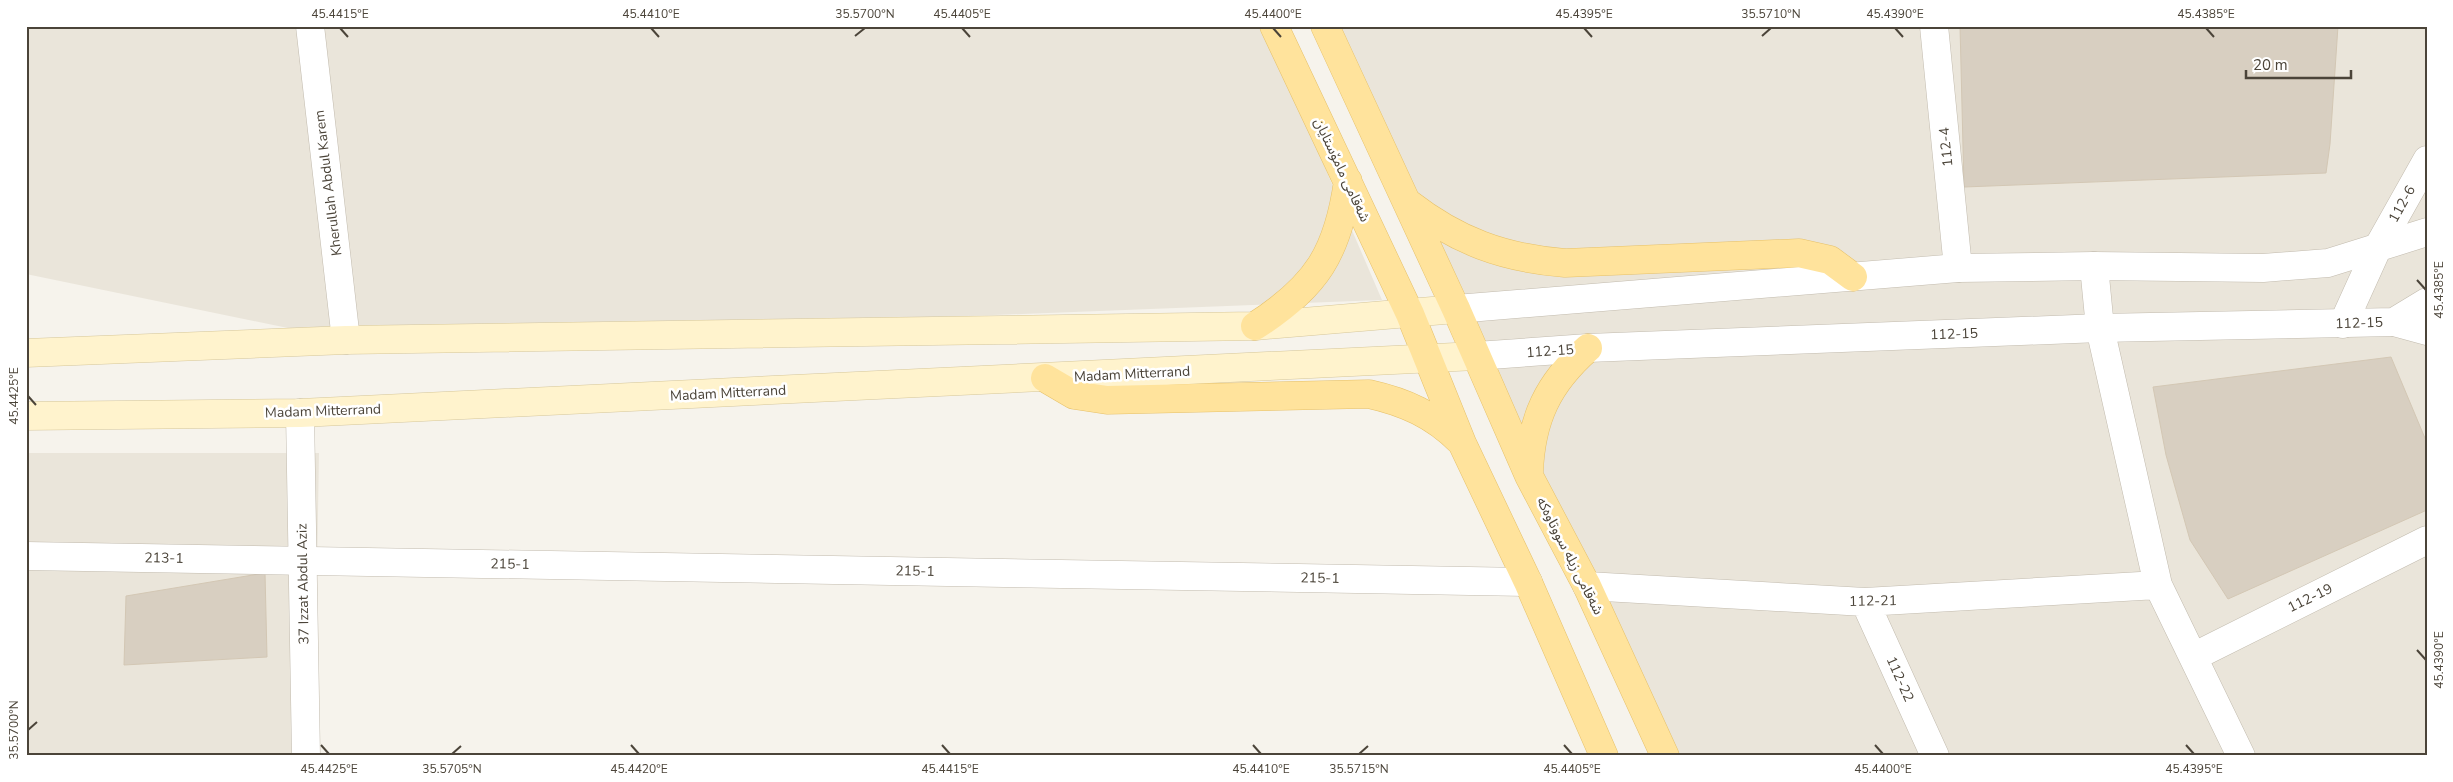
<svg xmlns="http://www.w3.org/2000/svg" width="2453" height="782" font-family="'Nunito Sans','Noto Sans Arabic',sans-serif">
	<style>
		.residential { fill: #eae5da }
		.building { fill: #d8cfc1; stroke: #d3c7b4 }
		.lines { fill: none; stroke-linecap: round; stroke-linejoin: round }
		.minor-casing { stroke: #c2bbae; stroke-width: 29 }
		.tertiary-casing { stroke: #c2bbae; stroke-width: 29 }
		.secondary-casing { stroke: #d6c79b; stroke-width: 29 }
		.primary-casing { stroke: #e6c16a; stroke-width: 29 }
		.minor { stroke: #fff; stroke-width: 28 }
		.tertiary { stroke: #fff; stroke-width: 28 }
		.secondary { stroke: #fff3cd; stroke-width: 28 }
		.primary { stroke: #ffe39c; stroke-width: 28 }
		.ticks { fill: none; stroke: #4b4439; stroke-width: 2 }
		.labels { text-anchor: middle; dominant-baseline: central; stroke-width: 5; stroke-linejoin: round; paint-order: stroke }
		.street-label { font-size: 14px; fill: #4b4439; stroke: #fff }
		.neatline { fill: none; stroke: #4b4439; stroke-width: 2 }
		.ticks-label { font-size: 12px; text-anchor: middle; fill: #4b4439 }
	</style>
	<rect width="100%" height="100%" fill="#f6f3ec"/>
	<path class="residential" d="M26,26h1238l118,274 -1036,40 -320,-66z
		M1331,26h1096v730h-760z
		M26,453h293l-5,303h-288z"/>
	<path class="building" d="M1960,26h378l-8,118 -4,29 -362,14z
		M2391,357l36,86v67l-199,89 -38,-59 -24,-85 -13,-68z
		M265,573l2,84 -143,8 2,-69z"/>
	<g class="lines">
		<defs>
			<path id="minor" d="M1934,26l24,242
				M2094,266l6,62 58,257 83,171
				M2394,322l33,9
				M2343,324l34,-75 50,-89
				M26,556l1502,26
				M1587,586l278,16 293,-17
				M1865,602l70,154
				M2193,657l234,-117"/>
			<path id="tertiary" d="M310,26l36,314
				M1456,309l502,-41 136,-2 169,2 65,-5 99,-31
				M1476,356l112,-8 512,-20 294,-6 33,-20
				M300,413l6,343"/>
			<path id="secondary" d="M26,353l320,-13 909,-14 201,-17
				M26,416l274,-3 1176,-57"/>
			<path id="primary" d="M1274,26l136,288 52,129 66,139 76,174
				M1325,26l131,283 73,167 58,110 78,170
				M1408,203c49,38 95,55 157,60l234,-10 31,7 23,17
				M1255,326c61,-39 83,-73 93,-145
				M1045,378l29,17 33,5 262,-6c36,8 65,21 91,47
				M1529,472c2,-53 19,-89 59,-124"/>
		</defs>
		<use href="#minor" class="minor-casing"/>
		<use href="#tertiary" class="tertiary-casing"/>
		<use href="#secondary" class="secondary-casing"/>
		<use href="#primary" class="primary-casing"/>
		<use href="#minor" class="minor"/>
		<use href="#tertiary" class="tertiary"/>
		<use href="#secondary" class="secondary"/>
		<use href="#primary" class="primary"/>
	</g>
	<path class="ticks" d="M340,28l8,9M651,28l8,9M962,28l8,9M1273,28l8,9M1584,28l8,9M1895,28l8,9M2206,28l8,9M855,36l10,-8M1762,36l9,-8M2417,280l9,10M28,396l8,9M2417,650l9,10M28,730l9,-8M321,745l8,9M631,745l8,9M942,745l8,9M1253,745l8,9M1564,745l8,9M1875,745l8,9M2186,745l8,9M452,754l9,-8M1359,754l9,-8"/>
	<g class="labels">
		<g class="street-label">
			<text transform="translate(1946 147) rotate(-96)">112-4</text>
			<text transform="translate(1342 170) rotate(65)">شەقامی مامۆستایان</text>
			<text transform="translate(328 183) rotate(-97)">Kherullah Abdul Karem</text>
			<text transform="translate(2402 204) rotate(-61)">112-6</text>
			<text transform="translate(2359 323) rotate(-2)">112-15</text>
			<text transform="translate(1954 334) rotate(-2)">112-15</text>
			<text transform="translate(1550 351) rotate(-4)">112-15</text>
			<text transform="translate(1132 374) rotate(-3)">Madam Mitterrand</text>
			<text transform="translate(728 393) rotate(-3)">Madam Mitterrand</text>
			<text transform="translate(323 411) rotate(-2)">Madam Mitterrand</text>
			<text transform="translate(1570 556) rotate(63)">شەقامی زیلە سووتاوەکە</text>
			<text transform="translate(164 558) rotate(1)">213-1</text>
			<text transform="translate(510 564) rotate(1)">215-1</text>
			<text transform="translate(915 571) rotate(1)">215-1</text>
			<text transform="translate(1320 578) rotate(1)">215-1</text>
			<text transform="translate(303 584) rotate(-91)">37 Izzat Abdul Aziz</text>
			<text transform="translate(2310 598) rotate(-26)">112-19</text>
			<text transform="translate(1873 601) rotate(-1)">112-21</text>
			<text transform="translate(1900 679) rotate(66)">112-22</text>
		</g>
	</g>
	<rect width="2453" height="782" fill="none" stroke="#ffffff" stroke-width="55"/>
	<path d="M2246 70v8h105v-8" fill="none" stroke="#4b4439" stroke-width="2.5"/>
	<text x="2253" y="70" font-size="15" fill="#4b4439" stroke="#ffffff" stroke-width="4" paint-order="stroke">20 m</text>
	<rect x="28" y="28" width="2398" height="726" class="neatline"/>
	<g class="ticks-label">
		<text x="340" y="18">45.4415°E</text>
		<text x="651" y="18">45.4410°E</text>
		<text x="865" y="18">35.5700°N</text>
		<text x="962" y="18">45.4405°E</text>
		<text x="1273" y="18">45.4400°E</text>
		<text x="1584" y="18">45.4395°E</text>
		<text x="1771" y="18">35.5710°N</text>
		<text x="1895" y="18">45.4390°E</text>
		<text x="2206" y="18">45.4385°E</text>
		<text transform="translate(2439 290) rotate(-90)" y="4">45.4385°E</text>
		<text transform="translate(14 396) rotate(-90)" y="4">45.4425°E</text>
		<text transform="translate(2439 660) rotate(-90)" y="4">45.4390°E</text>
		<text transform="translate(14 730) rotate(-90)" y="4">35.5700°N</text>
		<text x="329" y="773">45.4425°E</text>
		<text x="452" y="773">35.5705°N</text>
		<text x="639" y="773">45.4420°E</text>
		<text x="950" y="773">45.4415°E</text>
		<text x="1261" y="773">45.4410°E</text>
		<text x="1359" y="773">35.5715°N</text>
		<text x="1572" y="773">45.4405°E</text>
		<text x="1883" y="773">45.4400°E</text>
		<text x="2194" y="773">45.4395°E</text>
	</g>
</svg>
